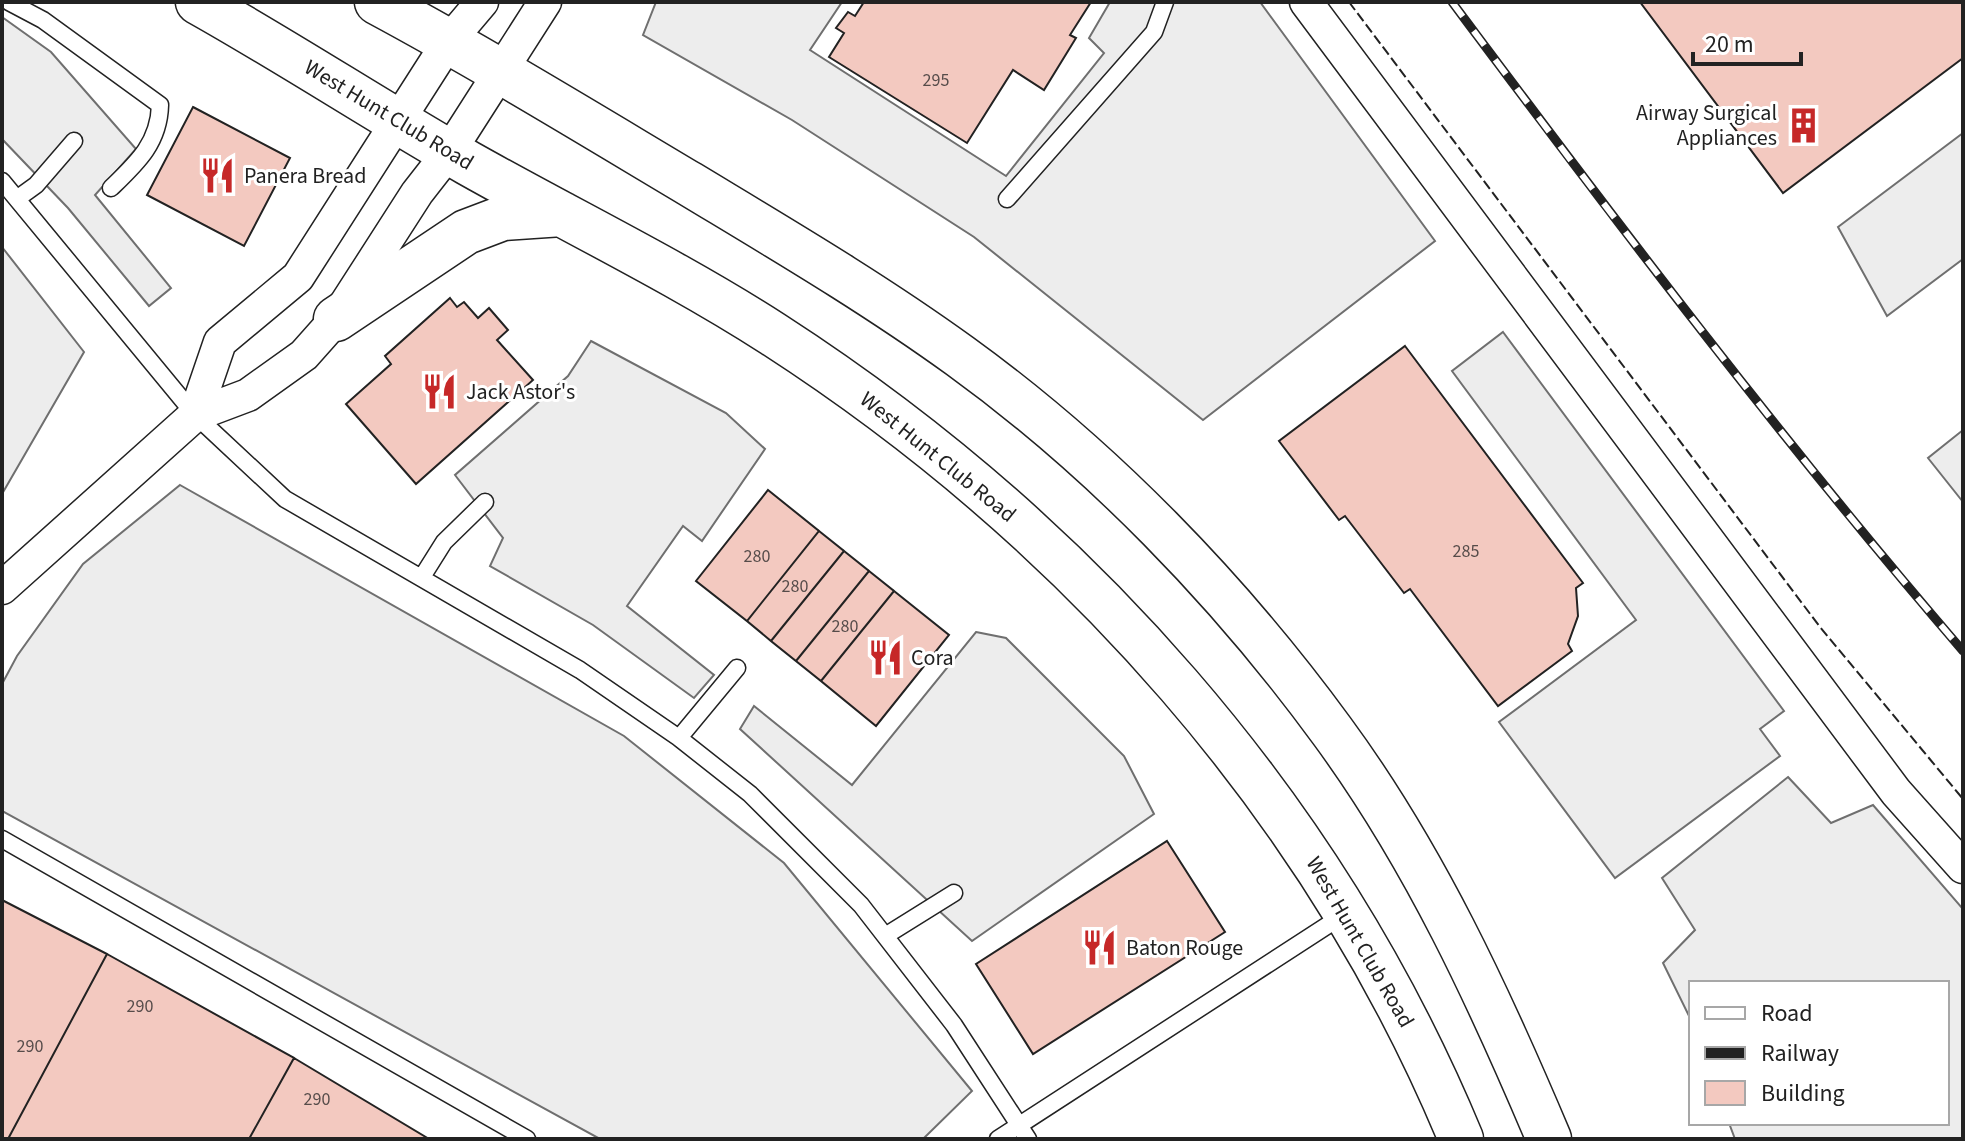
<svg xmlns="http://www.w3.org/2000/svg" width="1965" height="1141" font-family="'Source Sans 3',sans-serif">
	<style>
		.parking { fill: #ededed; stroke: #6f6f6f; stroke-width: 2 }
		.building { fill: #f3c9c0; stroke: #222; stroke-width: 2 }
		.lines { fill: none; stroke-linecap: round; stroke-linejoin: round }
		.service-casing { stroke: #222; stroke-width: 19 }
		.minor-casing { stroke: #222; stroke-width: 35 }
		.primary-casing { stroke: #222; stroke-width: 47 }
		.service { stroke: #fff; stroke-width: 16 }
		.minor { stroke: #fff; stroke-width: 32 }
		.primary { stroke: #fff; stroke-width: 44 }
		.rail-casing { stroke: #222; stroke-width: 9 }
		.rail { stroke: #fff; stroke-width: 6; stroke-dasharray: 18; stroke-linecap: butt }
		.fence { stroke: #222; stroke-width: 2; stroke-dasharray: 10 4; stroke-linecap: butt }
		.labels { text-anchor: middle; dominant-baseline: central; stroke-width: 6; stroke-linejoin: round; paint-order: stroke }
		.number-label { font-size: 18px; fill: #564c4a }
		.poi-label { font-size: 22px; fill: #222; stroke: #fff; text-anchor: start }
		.street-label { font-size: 22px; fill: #222; stroke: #fff }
	</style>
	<rect width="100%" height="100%" fill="#fff"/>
	<path class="parking" d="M656,2h186l-32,48 196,126 98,-123 -15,-15 21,-36h150l175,239 -232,179 -229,-183 -182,-117 -149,-85z
		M2,17l49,35 85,97 -41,46 76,93 -22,18 -81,-98 -66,-69z
		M1963,133v126l-76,57 -49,-89z
		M2,247l82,105 -82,142z
		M1503,332l281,379 -24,18 20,27 -165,122 -116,-156 137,-102 -184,-249z
		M591,341l135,72 39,36 -63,92 -19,-15 -56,80 87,69 -20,23 -101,-73 -103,-59 13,-28 -48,-63 113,-99z
		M1963,430v72l-35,-44z
		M180,485l444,251 160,127 188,228 -49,48h-323l-598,-328v-127l15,-28 66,-92z
		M976,632l30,6 118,118 30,58 -182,127 -232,-212 14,-23 98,79z
		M1788,777l43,46 42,-18 90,104v230h-228l-6,-16h218v-140h-256v37l-28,-57 32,-33 -33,-52z"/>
	<path class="building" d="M864,2h227l-21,33 6,3 -32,52 -31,-20 -46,73 -138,-86 15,-24 -8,-5 12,-16 7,4z
		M1640,2h323v56l-180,135z
		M193,107l97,51 -46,88 -97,-51z
		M450,298l7,9 7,-5 14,16 11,-10 19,22 -11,10 36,40 -117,104 -70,-80 45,-40 -6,-8z
		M1405,346l178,237 -7,5 2,28 -10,28 4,7 -74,55 -88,-117 -6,4 -59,-77 -6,4 -60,-79z
		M768,490l51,41 -72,90 -51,-40z
		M819,531l25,20 -73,90 -24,-20z
		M844,551l25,20 -73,90 -25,-20z
		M869,571l25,20 -73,90 -25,-20z
		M894,591l55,44 -73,91 -55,-45z
		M1167,841l58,91 -192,122 -57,-90z
		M2,900l105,54 -99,185h-6z
		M107,954l187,104 -45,81h-241z
		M294,1058l135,81h-180z"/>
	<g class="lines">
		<defs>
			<path id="service" d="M9,2l34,18 117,85c-1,38 -23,58 -49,83
				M2,181l193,234 90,84 295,171 99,68 71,56 111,111 93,120 74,114
				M18,198l18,-13 38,-44
				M1007,199l147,-167 11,-30
				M422,577l22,-35 41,-40
				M679,738l58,-70
				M2,839l525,300
				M885,936l69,-43
				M998,1139l347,-225"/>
			<path id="minor" d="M1306,2l590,790 67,75
				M195,415l25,-73 78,-65 151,-236 33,-39
				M2,588l193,-173 53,-20 56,-40 32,-36 81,-126 32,-41 96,-150"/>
			<path id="primary" d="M198,2c91,51 179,109 270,161 101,57 207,108 305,171 302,195 550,472 688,805
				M377,2c106,57 209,120 313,182 91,55 183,109 270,172 141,102 269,234 372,375 92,125 157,266 217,408
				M336,319l130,-87 37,-14 59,-4"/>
		</defs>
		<use href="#service" class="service-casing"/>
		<use href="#minor" class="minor-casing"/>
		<use href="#primary" class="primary-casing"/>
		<use href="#service" class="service"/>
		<use href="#minor" class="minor"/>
		<use href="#primary" class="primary"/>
		<defs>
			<path id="rail" d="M1452,2c165,221 331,440 511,649"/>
		</defs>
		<use href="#rail" class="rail-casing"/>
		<use href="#rail" class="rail"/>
		<path class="fence" d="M1349,2l471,625 143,172"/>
	</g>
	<defs>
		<symbol id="building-bare" viewBox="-9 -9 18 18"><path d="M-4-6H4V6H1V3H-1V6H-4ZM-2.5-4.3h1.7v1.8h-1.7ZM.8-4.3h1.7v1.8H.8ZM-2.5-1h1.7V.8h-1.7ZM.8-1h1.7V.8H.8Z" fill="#c62828" stroke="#fff" stroke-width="2.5" paint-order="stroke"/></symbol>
		<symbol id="restaurant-bare" viewBox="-9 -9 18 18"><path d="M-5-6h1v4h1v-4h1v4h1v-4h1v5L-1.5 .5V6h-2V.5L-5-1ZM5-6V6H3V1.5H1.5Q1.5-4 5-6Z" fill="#c62828" stroke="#fff" stroke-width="2.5" paint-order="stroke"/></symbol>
	</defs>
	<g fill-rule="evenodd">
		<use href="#building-bare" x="1778" y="100" width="51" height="51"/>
		<use href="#restaurant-bare" x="192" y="150" width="51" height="51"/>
		<use href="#restaurant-bare" x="414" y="366" width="51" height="51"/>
		<use href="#restaurant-bare" x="860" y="632" width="51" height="51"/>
		<use href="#restaurant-bare" x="1074" y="922" width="51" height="51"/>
	</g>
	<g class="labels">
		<g class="number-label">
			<text x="936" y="80">295</text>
			<text x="1466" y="551">285</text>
			<text x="757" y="556">280</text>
			<text x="795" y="586">280</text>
			<text x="845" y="626">280</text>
			<text x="140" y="1006">290</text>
			<text x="30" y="1046">290</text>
			<text x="317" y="1099">290</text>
		</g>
		<g class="poi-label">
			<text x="1777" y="113" text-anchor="end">Airway Surgical<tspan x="1777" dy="25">Appliances</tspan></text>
			<text x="244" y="176">Panera Bread</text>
			<text x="466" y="392">Jack Astor's</text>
			<text x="911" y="658">Cora</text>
			<text x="1126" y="948">Baton Rouge</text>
		</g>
		<g class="street-label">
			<text transform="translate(389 115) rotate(31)">West Hunt Club Road</text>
			<text transform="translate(938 457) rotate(39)">West Hunt Club Road</text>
			<text transform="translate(1360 942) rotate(60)">West Hunt Club Road</text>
		</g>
	</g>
	<rect width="1965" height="1141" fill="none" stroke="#222222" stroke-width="8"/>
	<rect x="1689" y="981" width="260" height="144" fill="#ffffff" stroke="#a7a7a7" stroke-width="2"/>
	<rect x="1705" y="1007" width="40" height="12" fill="#ffffff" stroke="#a7a7a7" stroke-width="2"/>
	<text x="1761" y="1021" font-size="24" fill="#222222">Road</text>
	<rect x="1705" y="1047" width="40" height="12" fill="#222222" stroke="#a7a7a7" stroke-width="2"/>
	<text x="1761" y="1061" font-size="24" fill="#222222">Railway</text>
	<rect x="1705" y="1081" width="40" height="24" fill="#f3c9c0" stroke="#a7a7a7" stroke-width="2"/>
	<text x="1761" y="1101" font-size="24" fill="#222222">Building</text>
	<path d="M1693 52v12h108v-12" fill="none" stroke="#222222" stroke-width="4"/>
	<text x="1705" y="52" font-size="24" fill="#222222" stroke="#ffffff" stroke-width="6" paint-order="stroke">20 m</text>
</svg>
